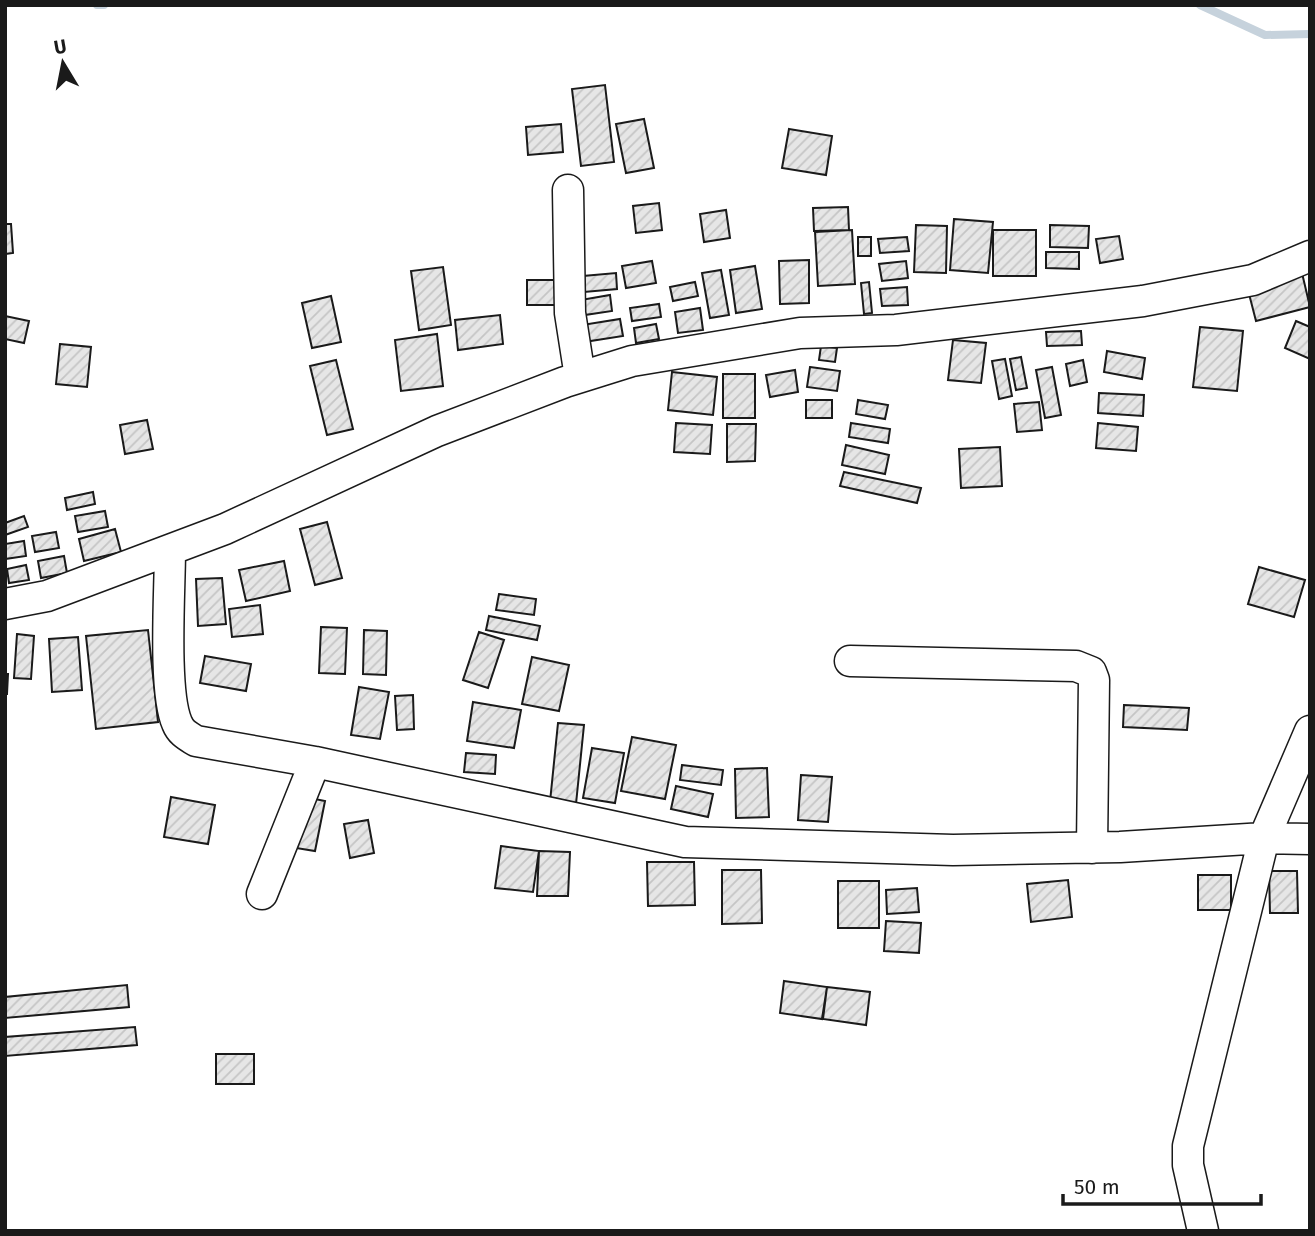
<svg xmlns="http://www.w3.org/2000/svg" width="1315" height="1236" font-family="'Fira Sans',sans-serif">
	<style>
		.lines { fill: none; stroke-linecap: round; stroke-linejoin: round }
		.stream { stroke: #c6d2dc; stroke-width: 8 }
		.building { fill: url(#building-hatch); stroke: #1a1a1a; stroke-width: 2 }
		.minor-casing { stroke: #1a1a1a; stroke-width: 33 }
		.minor { stroke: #fff; stroke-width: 30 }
	</style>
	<defs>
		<pattern id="building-hatch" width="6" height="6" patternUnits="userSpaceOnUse" patternTransform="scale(1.75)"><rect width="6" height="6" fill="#e6e6e6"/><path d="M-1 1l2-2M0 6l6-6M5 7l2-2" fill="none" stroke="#c5c5c5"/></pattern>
	</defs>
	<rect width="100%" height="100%" fill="#fff"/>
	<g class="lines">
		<path class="stream" d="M97,5h7
			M1200,5l65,30 45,-1"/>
	</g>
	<path class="building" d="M605,85l9,77 -33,4 -9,-77z
		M644,119l10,49 -28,5 -10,-49z
		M561,124l2,28 -35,3 -2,-28z
		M789,129l43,7 -6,39 -44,-7z
		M659,203l3,27 -26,3 -3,-27z
		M848,207l1,23 -35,1 -1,-23z
		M726,210l4,28 -26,4 -4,-28z
		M954,219l39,3 -5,51 -38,-3z
		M5,224h6l2,29 -8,1z
		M916,225l31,1 -1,47 -32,-1z
		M1050,225l39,1 -1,22 -38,-1z
		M852,230l3,54 -37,2 -3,-54z
		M993,230h43v46h-43z
		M1119,236l4,23 -23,4 -4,-24z
		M858,237h13v19h-13z
		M907,237l2,14 -29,2 -2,-14z
		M1046,252h33v17l-33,-1z
		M809,260v43l-29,1 -1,-43z
		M652,261l4,22 -30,5 -4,-22z
		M906,261l2,17 -26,3 -3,-17z
		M755,266l7,43 -26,4 -6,-43z
		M443,267l8,58 -32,5 -8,-59z
		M721,270l8,45 -19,3 -8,-45z
		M616,273l1,16 -44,4 -1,-16z
		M1302,273l8,34 -54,14 -9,-35z
		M527,280h33v25h-33z
		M695,282l3,14 -25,5 -3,-14z
		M869,282l3,31 -8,1 -3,-31z
		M907,287l1,18 -26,1 -2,-17z
		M610,295l2,16 -34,5 -3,-15z
		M331,296l10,46 -29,6 -10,-45z
		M659,304l2,13 -29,4 -2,-13z
		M700,308l3,22 -25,3 -3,-21z
		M500,315l3,29 -45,6 -3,-30z
		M5,316l24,5 -5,22 -19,-4z
		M620,319l3,17 -39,6 -2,-17z
		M1296,321l14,6v32l-25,-11z
		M656,324l3,15 -23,4 -2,-15z
		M1200,327l43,4 -6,60 -44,-4z
		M1081,331l1,14 -35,1 -1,-14z
		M437,334l6,52 -42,5 -6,-51z
		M953,340l33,3 -5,40 -33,-3z
		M60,344l31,3 -4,40 -31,-3z
		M821,346l16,2 -2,14 -16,-2z
		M1107,351l38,7 -3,21 -38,-7z
		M1021,357l6,31 -11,2 -6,-31z
		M1005,359l7,37 -13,3 -7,-38z
		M336,360l17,69 -26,6 -17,-69z
		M1083,360l4,22 -17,4 -4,-22z
		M810,367l30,4 -3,20 -30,-4z
		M1052,367l9,48 -16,3 -9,-48z
		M795,370l3,22 -28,5 -4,-22z
		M672,372l45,5 -4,38 -45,-5z
		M723,374h32v44h-32z
		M1099,393l45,2 -1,21 -45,-3z
		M806,400h26v18h-26z
		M858,400l30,5 -3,14 -29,-5z
		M1039,402l3,28 -25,2 -3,-28z
		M147,420l6,29 -28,5 -5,-29z
		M676,423l36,2 -2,29 -36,-2z
		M851,423l39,6 -2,14 -39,-6z
		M1098,423l40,4 -2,24 -40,-3z
		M727,424h29l-1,37 -28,1z
		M846,445l43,10 -4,19 -43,-9z
		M1000,447l2,39 -41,2 -2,-39z
		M844,472l77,16 -4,15 -77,-17z
		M93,492l2,12 -28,6 -2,-12z
		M105,511l3,16 -30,5 -3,-16z
		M24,516l4,11 -23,8v-12z
		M327,522l15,56 -27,7 -15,-56z
		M115,529l6,23 -37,9 -5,-22z
		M56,532l3,16 -24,4 -3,-16z
		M24,541l2,15 -21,3v-15z
		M64,556l3,17 -26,5 -3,-17z
		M284,561l6,30 -44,10 -7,-31z
		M26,565l3,15 -20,3 -2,-14z
		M1259,567l46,13 -11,37 -46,-13z
		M222,578l4,46 -28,2 -2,-47z
		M499,594l37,5 -2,16 -38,-5z
		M260,605l3,29 -31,3 -3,-28z
		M489,616l51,10 -3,14 -51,-10z
		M321,627l26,1 -2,46 -26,-1z
		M148,630l10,92 -62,7 -10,-93z
		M364,630l23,1 -1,44 -23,-1z
		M479,632l25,8 -16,48 -25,-8z
		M17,634l17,2 -3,43 -17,-1z
		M78,637l4,53 -30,2 -3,-53z
		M205,656l46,8 -5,27 -46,-8z
		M532,657l37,8 -10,46 -37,-7z
		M5,674h3l-1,20h-2z
		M359,687l30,5 -9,47 -29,-4z
		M413,695l1,34 -17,1 -2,-34z
		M473,702l48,8 -7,38 -47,-7z
		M1124,705l65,3 -2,22 -64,-3z
		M558,723l26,2 -8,79 -26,-2z
		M632,737l44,8 -11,54 -44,-8z
		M592,748l32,5 -9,50 -32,-5z
		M466,753l30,2 -1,19 -31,-2z
		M682,765l41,5 -2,15 -41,-5z
		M767,768l2,49 -33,1 -1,-49z
		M801,775l31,2 -4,45 -30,-2z
		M676,786l37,8 -5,23 -37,-8z
		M171,797l44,8 -7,39 -44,-7z
		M305,797l20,4 -10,50 -19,-3z
		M368,820l6,33 -24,5 -6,-34z
		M501,846l38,5 -6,41 -38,-4z
		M539,851l31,1 -2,44h-31z
		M647,862h47l1,43 -47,1z
		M722,870h39l1,53 -40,1z
		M1269,871h28l1,42h-28z
		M1198,875h33v35h-33z
		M1068,880l4,37 -41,5 -4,-38z
		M838,881h41v47h-41z
		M917,888l2,24 -32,2 -1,-24z
		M886,921l35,2 -2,30 -35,-2z
		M784,981l43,6 -5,32 -42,-6z
		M127,985l2,22 -124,11v-21z
		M827,987l43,5 -4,33 -43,-6z
		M135,1027l2,18 -132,11v-19z
		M216,1054h38v30h-38z"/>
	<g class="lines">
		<defs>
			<path id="minor" d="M568,190l2,123 10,64
				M170,550c0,39 -7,141 7,173 4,10 11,13 19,18l119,21 370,80 268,8 167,-3 144,-9 46,1
				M5,604l42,-8 178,-67 212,-98 128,-49 67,-21 168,-28 96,-3 247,-29 110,-21 57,-24
				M850,661l226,5 15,6 3,8 -2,168
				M262,894l53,-132
				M1203,1231l-15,-66v-19l76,-308 46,-107"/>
		</defs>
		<use href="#minor" class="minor-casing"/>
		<use href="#minor" class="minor"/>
	</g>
	<rect width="1315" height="1236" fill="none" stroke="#1a1a1a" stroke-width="14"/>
	<g transform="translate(63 63) rotate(350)" stroke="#ffffff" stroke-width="5" paint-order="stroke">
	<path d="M0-5L12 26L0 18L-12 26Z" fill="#1a1a1a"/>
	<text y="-10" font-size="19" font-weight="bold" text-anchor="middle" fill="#1a1a1a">U</text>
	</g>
	<path d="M1063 1194v10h198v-10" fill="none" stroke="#1a1a1a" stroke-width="3.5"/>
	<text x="1074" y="1194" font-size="21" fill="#1a1a1a" stroke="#ffffff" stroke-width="5" paint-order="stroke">50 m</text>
</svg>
